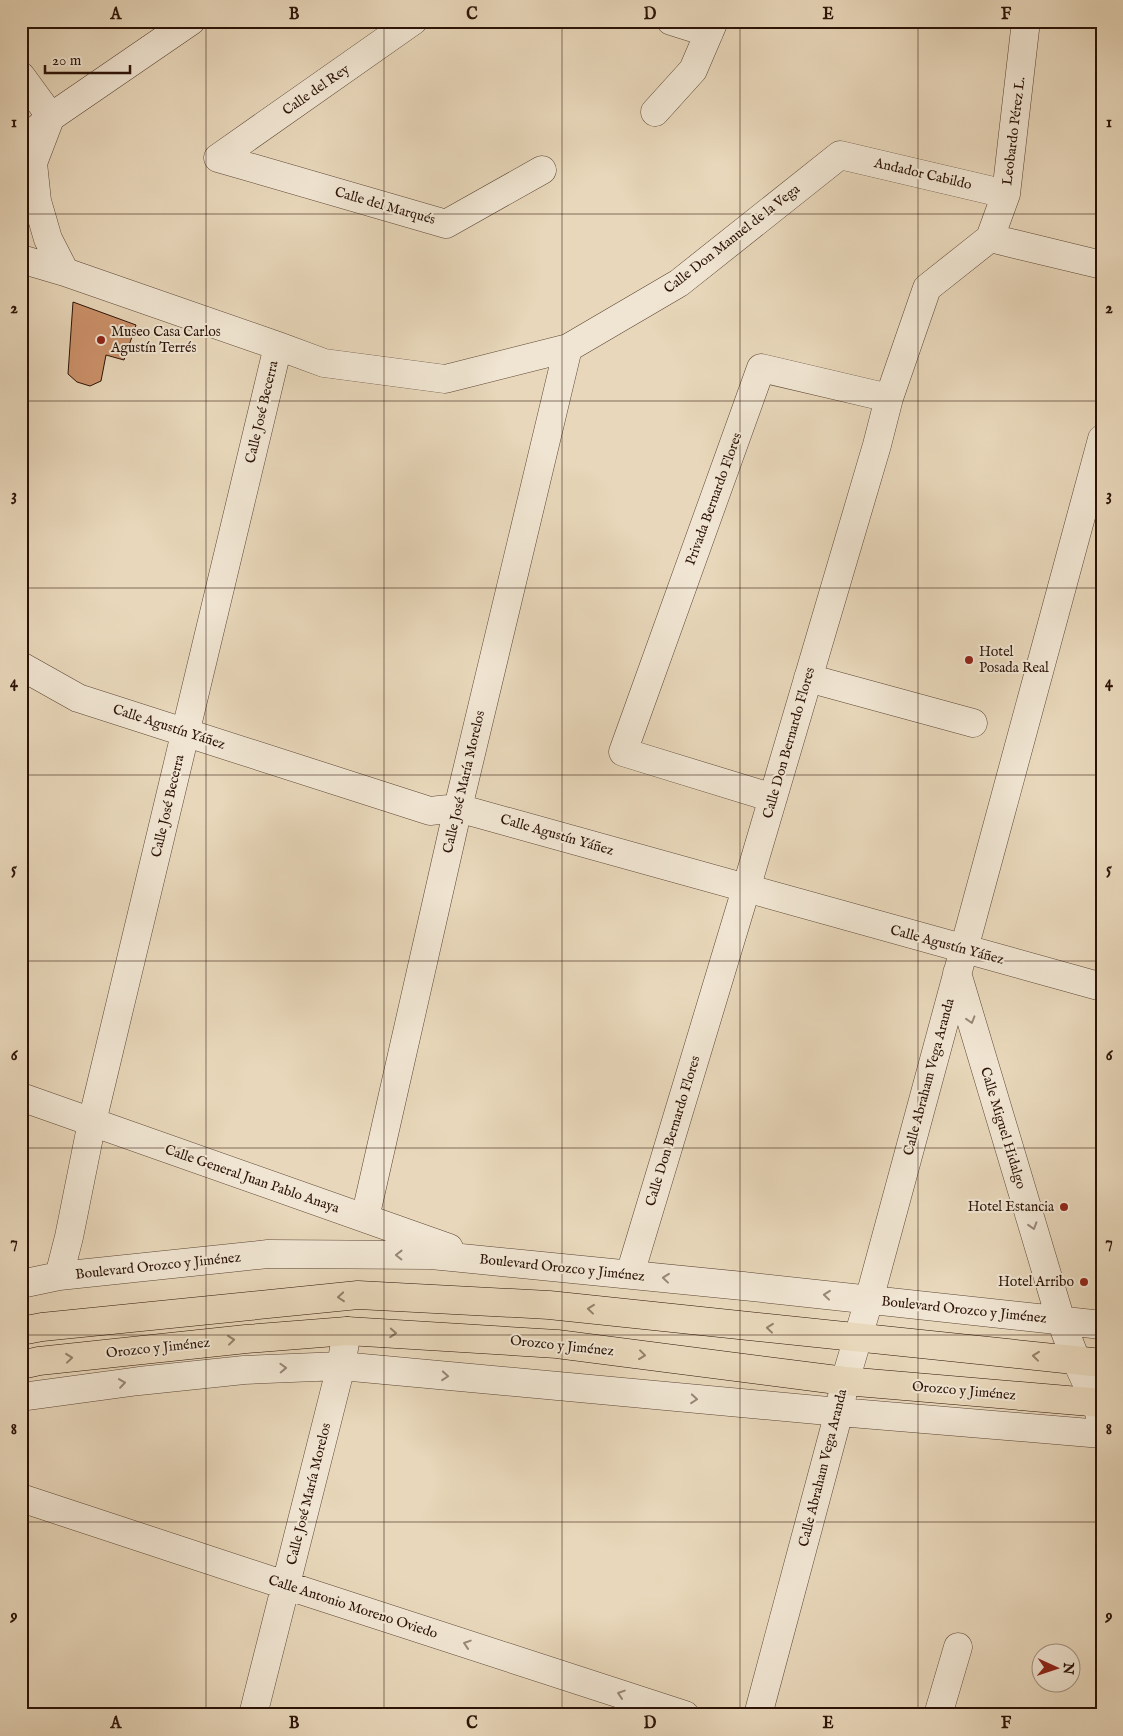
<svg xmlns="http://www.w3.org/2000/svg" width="1123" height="1736" font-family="'IM FELL English',serif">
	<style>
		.building { fill: #cc926b; stroke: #2c1307 }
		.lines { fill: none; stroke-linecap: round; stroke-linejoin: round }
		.minor-casing { stroke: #5b4434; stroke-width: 29 }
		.highway-casing { stroke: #2c1307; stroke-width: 29 }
		.minor { stroke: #f0e5d2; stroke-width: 28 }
		.highway { stroke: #e8d7ba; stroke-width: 28 }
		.oneway { stroke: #988677 }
		.oneway2 { stroke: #937f69 }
		.grid { fill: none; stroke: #2c1307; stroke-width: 1; stroke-opacity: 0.55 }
		.poi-dot { fill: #8f2418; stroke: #f0e5d2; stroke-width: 2 }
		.labels { text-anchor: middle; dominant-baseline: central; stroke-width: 4; stroke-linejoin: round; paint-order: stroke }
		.street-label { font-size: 14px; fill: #2c1307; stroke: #f0e5d2 }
		.poi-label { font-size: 14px; fill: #2c1307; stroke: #f0e5d2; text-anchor: start }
		.neatline { fill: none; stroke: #2c1307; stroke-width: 2 }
		.grid-label { font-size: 16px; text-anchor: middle; font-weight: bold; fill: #2c1307 }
	</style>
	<rect width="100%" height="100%" fill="#e8d7ba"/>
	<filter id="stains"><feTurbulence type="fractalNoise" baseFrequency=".004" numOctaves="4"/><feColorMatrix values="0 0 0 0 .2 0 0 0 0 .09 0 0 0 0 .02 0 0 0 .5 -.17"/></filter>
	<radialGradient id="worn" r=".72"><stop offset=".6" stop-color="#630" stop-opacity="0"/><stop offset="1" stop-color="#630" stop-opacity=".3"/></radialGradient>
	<path class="building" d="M73,302l63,23 -12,35 -18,-5 -5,26 -11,5 -13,-4 -9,-8z"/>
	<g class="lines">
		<defs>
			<path id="minor" d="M671,21l38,12
				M21,76l30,41
				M655,112l38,-42 21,-49
				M49,121l-16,42 4,38 11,38 17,33
				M21,143l30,-26 140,-96
				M218,158l228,66 96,-54
				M218,158l195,-137
				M990,238l16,-44 20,-173
				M990,238l112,27
				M21,259l44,13 213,74 46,17 121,16 123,-31 111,-65 161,-128 166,39
				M21,666l57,32 352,113 28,-3 644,179
				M808,678l165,45
				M773,798l-150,-46 138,-384 128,30
				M957,973l104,348 15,39 20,43 6,20
				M21,1097l428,151
				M365,1218l93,-410 110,-460
				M630,1274l116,-385 131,-444 12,-47 38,-110 63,-50
				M59,1276l10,-39 23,-115 186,-776
				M21,1284l38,-8 209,-22 163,1 312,31 359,39
				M21,1397l118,-16 105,-11 97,-4 498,46 263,22
				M21,1498l264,87 400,130
				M253,1715l88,-349 6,-35
				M758,1715l81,-303 6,-31 24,-81 233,-861
				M938,1715l20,-68"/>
			<path id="highway" d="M21,1331l21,-4 316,-32 191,10 553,58
				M21,1365l18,-4 207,-22 101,-8 210,13 288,37 257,22"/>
		</defs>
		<use href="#minor" class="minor-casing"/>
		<use href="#highway" class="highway-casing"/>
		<use href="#minor" class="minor"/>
		<use href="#highway" class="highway"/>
	</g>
	<defs><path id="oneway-chevron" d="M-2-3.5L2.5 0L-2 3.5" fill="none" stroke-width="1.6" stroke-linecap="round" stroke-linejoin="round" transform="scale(1.25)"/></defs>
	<g class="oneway">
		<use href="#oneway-chevron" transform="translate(971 1020) rotate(73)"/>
		<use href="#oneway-chevron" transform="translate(1033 1226) rotate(73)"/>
		<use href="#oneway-chevron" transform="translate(399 1255) rotate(-179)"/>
		<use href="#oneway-chevron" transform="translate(666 1278) rotate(-174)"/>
		<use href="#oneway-chevron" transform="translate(827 1295) rotate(-174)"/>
		<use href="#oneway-chevron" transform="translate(283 1368) rotate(-2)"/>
		<use href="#oneway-chevron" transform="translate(445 1376) rotate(5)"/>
		<use href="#oneway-chevron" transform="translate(122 1383) rotate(-8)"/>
		<use href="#oneway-chevron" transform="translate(694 1399) rotate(5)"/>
		<use href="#oneway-chevron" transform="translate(467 1644) rotate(-162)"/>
		<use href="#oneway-chevron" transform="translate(621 1694) rotate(-162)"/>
	</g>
	<g class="oneway2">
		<use href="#oneway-chevron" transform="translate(341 1297) rotate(175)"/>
		<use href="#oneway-chevron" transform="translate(591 1309) rotate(-174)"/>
		<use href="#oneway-chevron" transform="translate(770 1328) rotate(-174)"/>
		<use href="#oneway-chevron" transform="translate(393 1333) rotate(4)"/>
		<use href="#oneway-chevron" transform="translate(231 1340) rotate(-6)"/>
		<use href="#oneway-chevron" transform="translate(642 1355) rotate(7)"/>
		<use href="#oneway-chevron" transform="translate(1036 1356) rotate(-174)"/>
		<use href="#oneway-chevron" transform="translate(69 1358) rotate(-6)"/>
	</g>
	<path class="grid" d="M206,21v1694M384,21v1694M562,21v1694M740,21v1694M918,21v1694M21,214h1081M21,401h1081M21,588h1081M21,775h1081M21,961h1081M21,1148h1081M21,1335h1081M21,1522h1081"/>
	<g class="poi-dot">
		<circle cx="101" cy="340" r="5"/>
		<circle cx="969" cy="660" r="5"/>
		<circle cx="1064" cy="1207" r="5"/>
		<circle cx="1084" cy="1282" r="5"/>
	</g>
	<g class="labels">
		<g class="street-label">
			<text transform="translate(316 90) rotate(-35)">Calle del Rey</text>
			<text transform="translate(1014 131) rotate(-83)">Leobardo Pérez L.</text>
			<text transform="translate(923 174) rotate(13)">Andador Cabildo</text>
			<text transform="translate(385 206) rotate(16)">Calle del Marqués</text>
			<text transform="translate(732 239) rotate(-38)">Calle Don Manuel de la Vega</text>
			<text transform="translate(262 412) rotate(-77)">Calle José Becerra</text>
			<text transform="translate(714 499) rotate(-70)">Privada Bernardo Flores</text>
			<text transform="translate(169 727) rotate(18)">Calle Agustín Yáñez</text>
			<text transform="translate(789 743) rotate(-74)">Calle Don Bernardo Flores</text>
			<text transform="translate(464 782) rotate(-77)">Calle José María Morelos</text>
			<text transform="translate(168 806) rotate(-77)">Calle José Becerra</text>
			<text transform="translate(557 835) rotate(16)">Calle Agustín Yáñez</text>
			<text transform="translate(947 945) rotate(15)">Calle Agustín Yáñez</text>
			<text transform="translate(929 1077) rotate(-75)">Calle Abraham Vega Aranda</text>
			<text transform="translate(1003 1128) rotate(73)">Calle Miguel Hidalgo</text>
			<text transform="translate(673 1131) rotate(-73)">Calle Don Bernardo Flores</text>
			<text transform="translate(252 1179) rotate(19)">Calle General Juan Pablo Anaya</text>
			<text transform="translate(158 1266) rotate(-6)">Boulevard Orozco y Jiménez</text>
			<text transform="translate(562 1268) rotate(6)">Boulevard Orozco y Jiménez</text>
			<text transform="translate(964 1310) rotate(6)">Boulevard Orozco y Jiménez</text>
			<text transform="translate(562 1346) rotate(6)">Orozco y Jiménez</text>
			<text transform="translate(158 1348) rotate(-6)">Orozco y Jiménez</text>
			<text transform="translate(964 1391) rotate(5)">Orozco y Jiménez</text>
			<text transform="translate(823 1468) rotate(-76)">Calle Abraham Vega Aranda</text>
			<text transform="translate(309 1494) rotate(-76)">Calle José María Morelos</text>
			<text transform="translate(353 1607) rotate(18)">Calle Antonio Moreno Oviedo</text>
		</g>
		<g class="poi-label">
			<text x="111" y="332">Museo Casa Carlos<tspan x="111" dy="16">Agustín Terrés</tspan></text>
			<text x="979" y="652">Hotel<tspan x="979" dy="16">Posada Real</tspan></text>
			<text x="1054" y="1207" text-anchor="end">Hotel Estancia</text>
			<text x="1074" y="1282" text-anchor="end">Hotel Arribo</text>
		</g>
	</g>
	<rect width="1123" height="1736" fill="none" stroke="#e8d7ba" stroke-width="55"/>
	<g transform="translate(1056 1668) rotate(93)"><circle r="24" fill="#f0e5d2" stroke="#a29181"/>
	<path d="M0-4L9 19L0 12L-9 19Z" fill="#8f2418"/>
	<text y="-8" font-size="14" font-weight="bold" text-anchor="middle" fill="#2c1307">N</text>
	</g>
	<path d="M45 65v8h85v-8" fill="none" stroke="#2c1307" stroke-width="2.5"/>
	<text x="52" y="65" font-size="15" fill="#2c1307" stroke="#f0e5d2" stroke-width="4" paint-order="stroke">20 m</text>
	<rect x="28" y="28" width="1068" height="1680" class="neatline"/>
	<g class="grid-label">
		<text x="116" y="19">A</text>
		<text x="294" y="19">B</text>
		<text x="472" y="19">C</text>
		<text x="650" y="19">D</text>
		<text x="828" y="19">E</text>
		<text x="1006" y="19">F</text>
		<text x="14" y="127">1</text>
		<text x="1109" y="127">1</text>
		<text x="14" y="313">2</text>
		<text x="1109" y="313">2</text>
		<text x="14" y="500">3</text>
		<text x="1109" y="500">3</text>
		<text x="14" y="687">4</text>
		<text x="1109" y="687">4</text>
		<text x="14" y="874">5</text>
		<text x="1109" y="874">5</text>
		<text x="14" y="1060">6</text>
		<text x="1109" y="1060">6</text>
		<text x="14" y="1247">7</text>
		<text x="1109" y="1247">7</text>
		<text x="14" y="1434">8</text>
		<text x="1109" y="1434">8</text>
		<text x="14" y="1621">9</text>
		<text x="1109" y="1621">9</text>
		<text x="116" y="1728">A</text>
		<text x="294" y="1728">B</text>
		<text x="472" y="1728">C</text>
		<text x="650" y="1728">D</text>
		<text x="828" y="1728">E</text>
		<text x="1006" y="1728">F</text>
	</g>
	<rect width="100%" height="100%" filter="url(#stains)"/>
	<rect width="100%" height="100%" fill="url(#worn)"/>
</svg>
